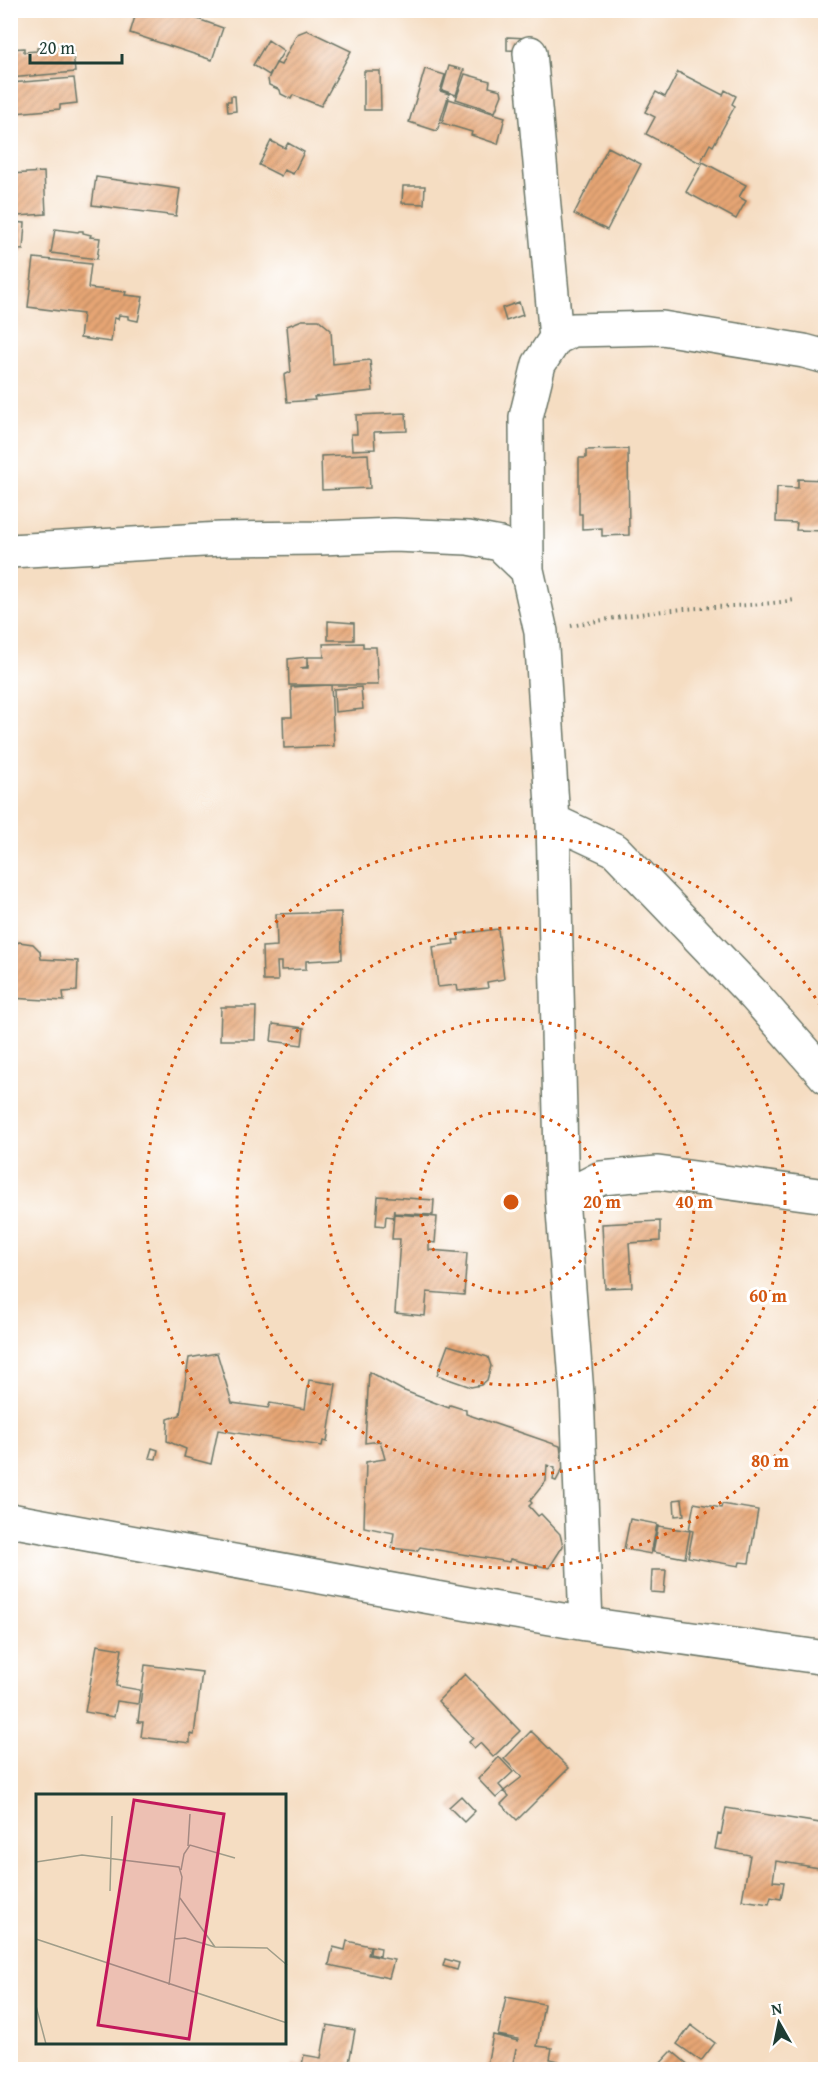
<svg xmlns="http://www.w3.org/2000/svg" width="836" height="2080" font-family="'Gentium Book Plus',serif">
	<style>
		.building { fill: url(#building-hatch) }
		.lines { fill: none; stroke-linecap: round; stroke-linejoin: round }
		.minor-casing { stroke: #6a7566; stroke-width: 36 }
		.path { stroke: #6a7566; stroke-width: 4; stroke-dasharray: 1.5 4.5; stroke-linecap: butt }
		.minor { stroke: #fff; stroke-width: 33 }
		.ring { fill: none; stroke: #d45610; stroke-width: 3; stroke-dasharray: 3 6 }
		.inset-road { fill: none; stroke: #9f9d89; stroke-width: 1.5 }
		.view { fill: #c2185b; fill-opacity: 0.15; stroke: #c2185b; stroke-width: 3 }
		.inset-edge { fill: none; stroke: #1f3d34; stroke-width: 3 }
		.centre { fill: #d45610; stroke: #fff; stroke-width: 3 }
		.ring-label { font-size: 18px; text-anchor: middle; font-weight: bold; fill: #d45610; stroke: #fff; stroke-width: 6; stroke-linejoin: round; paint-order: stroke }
	</style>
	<defs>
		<pattern id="building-hatch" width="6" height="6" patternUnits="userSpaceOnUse" patternTransform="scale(1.5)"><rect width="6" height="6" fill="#e7a675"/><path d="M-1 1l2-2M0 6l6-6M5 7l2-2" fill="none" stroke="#bb8861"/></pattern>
	</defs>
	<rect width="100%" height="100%" fill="#fff"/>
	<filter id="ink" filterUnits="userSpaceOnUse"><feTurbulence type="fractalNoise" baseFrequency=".0167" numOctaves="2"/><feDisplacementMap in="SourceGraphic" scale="12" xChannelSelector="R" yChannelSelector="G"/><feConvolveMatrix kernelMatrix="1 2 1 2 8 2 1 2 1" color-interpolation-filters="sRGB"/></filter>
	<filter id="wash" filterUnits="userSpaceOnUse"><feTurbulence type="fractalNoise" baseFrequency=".008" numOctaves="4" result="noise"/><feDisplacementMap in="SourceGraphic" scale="24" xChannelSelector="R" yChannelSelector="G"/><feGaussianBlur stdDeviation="1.35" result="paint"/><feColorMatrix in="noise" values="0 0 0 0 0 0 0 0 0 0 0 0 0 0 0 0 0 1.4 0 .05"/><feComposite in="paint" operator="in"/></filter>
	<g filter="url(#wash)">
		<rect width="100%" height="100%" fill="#f5ddc2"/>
		<g id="blocks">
			<path class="building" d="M137,10h60l-2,8 28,10 -11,32 -82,-27z
				M307,30l44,21 -30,55 -28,-11 -2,4 -10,-5 -1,-4 -11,-5 -1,-6 8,-16 5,2 16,-31z
				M507,37l20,1v13l-20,-1z
				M268,40l16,11 -15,24 -16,-10z
				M72,44l3,28 -65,6v-29l14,-1v4l13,-1v-3z
				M449,66l15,4 -8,25 -14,-5z
				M425,69l20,6 -5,16 9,3 -12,37 -28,-9z
				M364,71h16l1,39h-17z
				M678,72l45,23 2,-5 11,6 -4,8 3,2 -22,40 -3,-2 -10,19 -54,-29 9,-17 -10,-5 11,-20 9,5z
				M465,74l25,7 -1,6 12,3 1,5 -7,17 -39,-13z
				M74,78l3,25 -17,2v4l-45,4 -1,-5h-4v-25z
				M231,96h4l1,15 -8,1 -1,-11h4z
				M449,99l56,18 -7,27 -27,-9 1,-3 -30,-9z
				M271,141l14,7 3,-5 16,9 -11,22 -9,-4 -3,6 -22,-11z
				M608,147l33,17 -34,66 -33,-16z
				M703,162l43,23 -7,12 7,4 -10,18 -50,-27z
				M44,172l2,42 -28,2 -1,-6h-7v-36z
				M96,177l84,12 -4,27 -84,-11z
				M403,186h22l-1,18 -22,-1z
				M10,222l15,1 -2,27 -13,-1z
				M55,229l23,3 1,-1h4v2l8,2 -1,2 10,1 -3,21 -46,-6z
				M34,258l57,6 -3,24 38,4 -1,3 18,2 -5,24 -10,-2v-3l-9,-1 -1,4 -4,-1 -3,24 -31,-4 3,-24 -55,-7z
				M519,302l4,13 -17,6 -4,-13z
				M302,320h17l12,10 2,34 37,-4 3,31 -59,6 1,3 -28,2 -3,-27 7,-3 -4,-46z
				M406,413l1,18 -33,1 1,17 -23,1 -1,-16h6l-1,-19z
				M628,449l1,86 -27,1v-8l-20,1v-15h-3v-56h7v-8z
				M368,454l2,34 -48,2 -1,-34z
				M798,479l28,1 -2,51 -28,-1 1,-7 -21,-1 1,-35 21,1z
				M328,621l26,2v17h-26z
				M363,643v4h13l2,38h-89l-1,-26 19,-2v10l-7,1h8v-11h16l-1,-13z
				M331,685l3,61 -50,2 -1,-31h9l-1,-30z
				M361,687l2,22 -28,3 -1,-23z
				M341,912l1,47 -36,2v8l-25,1v-8h-4l1,19h-15l-1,-34 15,-1 -1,-32z
				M498,929l6,50 -17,3 1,6 -30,3 -1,-6 -19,2 -5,-40 21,-3 -1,-4h6l-1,-6z
				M19,942l14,2 7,7 1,8 37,2 -1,30 -14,1 1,9 -54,-3v-50z
				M221,1007h35l-1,33h-35z
				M273,1024l31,4 -2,17 -31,-4z
				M378,1196l56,4 -1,15 -39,-2v-4l-1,8 -7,-1 -1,10 -9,-1z
				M394,1214l43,3 -2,26 -6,-1v8l38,3 -3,42 -37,-3 -2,24 -30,-3 5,-74h-8z
				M660,1221v20l-31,2 3,44 -27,1 -3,-64z
				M448,1345l40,12 3,9 -4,14 -6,5 -10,2 -34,-12z
				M217,1353l15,50 36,5 2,-5 35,6 4,-29 27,4 -9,58 -4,-1 -1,5 -104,-16 -7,34 -27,-7 2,-8 -19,-8 1,-22 12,-4 9,-57z
				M369,1372l33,18 47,18 1,-3 16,5v4l94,32 2,14h6l2,8h-7l-7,13 -3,-1 2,-12 -8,-3 -1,16 -16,20 2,2 -3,3 9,10 3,-2 19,20 3,12 -14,22 -39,-9 -1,3 -89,-15 -3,4 -25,-3 2,-15 -30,-6 2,-65 19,-3 -5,-18 -15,2z
				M152,1448l6,2 -2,9 -7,-1z
				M682,1499l2,16 -9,1 -1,-16z
				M694,1503l27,5 1,-4 36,6 -9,53 -9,-1 -1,4 -51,-9 5,-26 -4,-1z
				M630,1519l27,5 -6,30 -27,-5z
				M658,1526l32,5 -5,27 -32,-6z
				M652,1570h14l-2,23 -13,-1z
				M97,1645l25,4 -6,37 24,4 -2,14 -21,-3 -3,16 -29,-5z
				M145,1665l57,7 -8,63 -4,-1v9l-49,-6 2,-15h-5z
				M465,1674l55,57 -27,26 -13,-14 -6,5 -5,-6 4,-4 -35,-37z
				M531,1731l38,37 -52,52 -16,-16 8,-8 -5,-5 18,-14 -18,-18z
				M499,1757l14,15 -14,13 5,6 -8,7 -18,-19z
				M461,1796l14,15 -11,11 -15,-15z
				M726,1808l100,16v45l-50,-8 -3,20 11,1 -3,17 -10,-2 -2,7 -27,-4 8,-45 -35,-6 3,-16 3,1z
				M347,1941l23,5 -2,9 26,5 -5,18 -60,-13 4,-18 12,3z
				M371,1946l10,2 -1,8 -10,-2z
				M445,1959l14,4 -2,7 -14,-4z
				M506,1997l38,7 -7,42 15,2 -2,11 9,2 -2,9h-29l-15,-4 3,-17 -4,18 6,3h-32l7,-35 25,6v-2l-20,-4z
				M327,2025l28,5 -6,33 12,2v5h-70l1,-6 10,1 2,-10 17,3z
				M691,2025l24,18 -14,18 -24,-17z
				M672,2051l20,17 -1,2 -35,-2z"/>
		</g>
	</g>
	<g filter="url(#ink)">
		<use href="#blocks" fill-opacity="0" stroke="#6a7566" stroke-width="1.5"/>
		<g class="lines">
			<defs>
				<path id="minor" d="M530,53l26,285
					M10,551l211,-12 99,-1 74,-3 74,3 32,6 27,26 14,62 12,189 9,377 15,196 9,230
					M527,570l-1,-153 13,-53 17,-26 17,-8 89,-2 142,23 22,6
					M553,821l62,29 140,146 71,81
					M562,1198l39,-20 57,-5 168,23
					M10,1520l464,85 112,19 240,34"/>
			</defs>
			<use href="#minor" class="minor-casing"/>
			<path class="path" d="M571,626c37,-7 75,-14 114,-17 36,-3 73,-3 110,-9"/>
			<use href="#minor" class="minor"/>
		</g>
	</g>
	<g class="ring">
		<circle cx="511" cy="1202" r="91"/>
		<circle cx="511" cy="1202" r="183"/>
		<circle cx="511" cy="1202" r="274"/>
		<path d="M825 1391A366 366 0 1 1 825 1013"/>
	</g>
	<g transform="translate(36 1794)">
		<rect width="250" height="250" fill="#f5ddc2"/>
		<path class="inset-road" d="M152,52l2,-32M0,68l46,-7 97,12 3,10 -13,108M145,76l3,-16 6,-9 45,13M74,97l2,-75M144,104l35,49M0,145l251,84M138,145l11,-1 30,9 52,1 20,17M0,212l10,38"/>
		<path class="view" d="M98,6l90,14 -35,225 -91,-14z"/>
		<rect width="250" height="250" class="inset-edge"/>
	</g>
	<circle cx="511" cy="1202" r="9" class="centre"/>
	<g class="ring-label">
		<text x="602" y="1208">20 m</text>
		<text x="694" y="1208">40 m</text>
		<text x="768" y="1302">60 m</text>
		<text x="770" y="1467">80 m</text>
	</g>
	<rect width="836" height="2080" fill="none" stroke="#fff" stroke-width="36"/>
	<g transform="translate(779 2023) rotate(351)" stroke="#ffffff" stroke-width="4.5" paint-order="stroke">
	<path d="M0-4.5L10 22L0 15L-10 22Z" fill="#1f3d34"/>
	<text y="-9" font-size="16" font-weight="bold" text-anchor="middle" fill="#1f3d34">N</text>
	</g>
	<path d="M30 54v9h92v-9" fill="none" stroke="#1f3d34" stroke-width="3"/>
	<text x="39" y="54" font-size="18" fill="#1f3d34" stroke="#ffffff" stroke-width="4.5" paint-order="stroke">20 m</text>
</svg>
